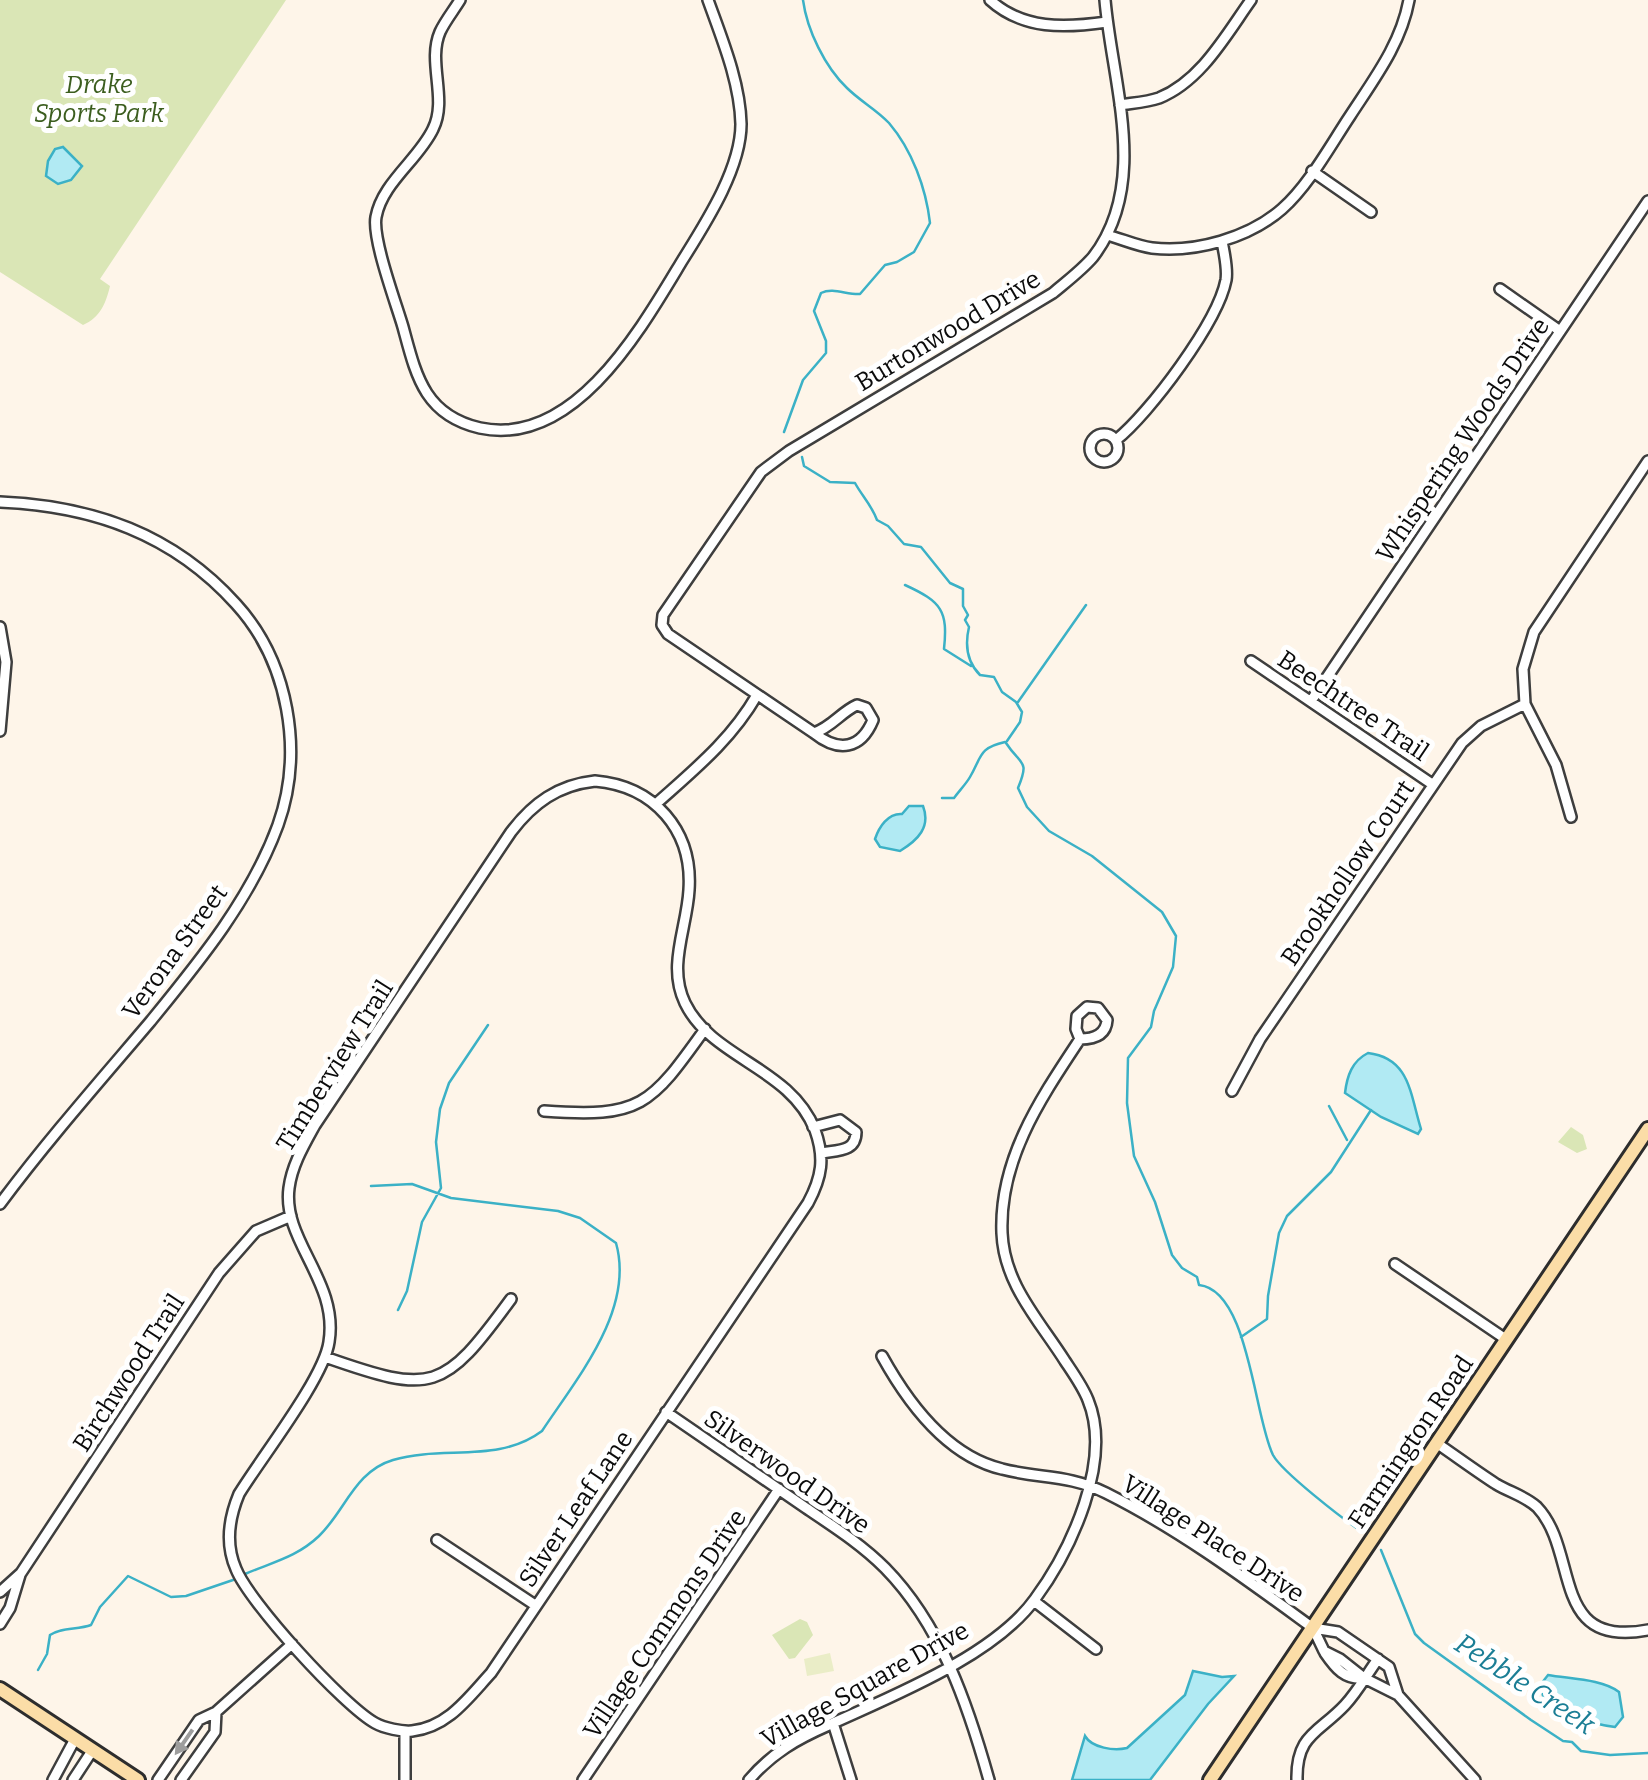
<svg xmlns="http://www.w3.org/2000/svg" width="1648" height="1780" font-family="Bitter,serif">
	<style>
		.green { fill: #dae6b6 }
		.pitch { fill: #eaedc7 }
		.water { fill: #b1eaf3; stroke: #3bb1c6; stroke-width: 2.5 }
		.lines { fill: none; stroke-linecap: round; stroke-linejoin: round }
		.stream { stroke: #3bb1c6; stroke-width: 2.5 }
		.street-casing { stroke: #3e3e3e; stroke-width: 14 }
		.secondary-casing { stroke: #2d2d2d; stroke-width: 18 }
		.street { stroke: #fff; stroke-width: 9 }
		.secondary { stroke: #fbdda7; stroke-width: 12 }
		.oneway { fill: #9d9d9d }
		.labels { text-anchor: middle; dominant-baseline: central; stroke-width: 10; stroke-linejoin: round; paint-order: stroke }
		.park-label { font-size: 25px; font-style: italic; fill: #3c5e1f; stroke: #fff }
		.street-label { font-size: 25px; fill: #0b0b0b; stroke: #fff }
		.water-label { font-size: 28px; font-style: italic; fill: #1b7e95; stroke: #fff }
	</style>
	<rect width="100%" height="100%" fill="#fef5e9"/>
	<path class="green" d="M0,0h286l-186,279 10,7c-4,17 -10,32 -27,39l-83,-53z
		M1571,1127l12,8 4,14 -10,4 -19,-11z
		M800,1619l7,3 6,13 -18,23 -6,1 -17,-24z"/>
	<path class="pitch" d="M830,1653l4,18 -27,5 -3,-17z"/>
	<path class="water" d="M63,147l19,19 -11,14 -13,4 -12,-8 2,-15 7,-12z
		M909,806h14c8,21 -5,34 -23,45l-20,-4 -5,-8c4,-12 13,-26 27,-25z
		M1368,1053c42,5 42,41 53,76l-3,5 -37,-17 -36,-24c2,-17 7,-32 23,-40z
		M1193,1671l29,6 12,-1 -26,28 -58,76h-78l13,-44c7,12 29,15 42,12l58,-53z
		M1548,1675c22,4 54,4 71,17l4,25 -8,10c-28,-3 -49,-15 -72,-31l-2,-12z"/>
	<g class="lines">
		<path class="stream" d="M784,432l19,-52 23,-27v-12l-12,-30 7,-18c12,-6 26,2 39,1l25,-29 12,-3 17,-10 16,-29c-4,-35 -18,-73 -41,-100 -12,-13 -29,-22 -42,-35 -22,-21 -40,-58 -44,-88
			M802,457l2,9 26,16 25,1c7,13 16,21 22,37l11,6 16,18 17,3 29,36 13,6v17l5,9 -3,5 4,7c-4,17 -2,35 11,48l14,2 8,15 14,10 6,10 -2,10 -13,19
			M905,585c37,17 43,26 39,64l27,17
			M1018,702l68,-97
			M1006,743c15,23 24,16 12,45l9,19 22,24 43,25 70,56 14,24 -3,31 -19,44 -3,16 -23,31 -1,45 7,53 21,46 17,53 10,13 15,9 2,8c50,5 55,132 74,170 9,17 70,64 88,76
			M942,798h12c5,-7 12,-14 16,-21 12,-20 8,-29 35,-35
			M1329,1106l18,34
			M398,1310l9,-19 15,-69 19,-34 -5,-46 4,-33 9,-26 39,-58
			M1241,1337l26,-18 1,-23 11,-63 8,-17 44,-44 40,-62
			M1381,1550l34,84 9,9 107,77 32,21 9,1 9,9 29,4 38,-2
			M245,1574c28,-12 52,-17 74,-38 26,-25 36,-65 74,-76 50,-15 105,4 149,-29 35,-53 93,-121 74,-188l-36,-25 -22,-7 -107,-13 -39,-14 -41,2
			M38,1670l9,-16 3,-19c11,-8 28,-5 41,-10l9,-18 28,-31 43,21 15,-1 47,-16"/>
		<defs>
			<path id="street" d="M460,0c-6,10 -15,21 -20,32 -13,30 8,67 -7,97 -14,30 -51,54 -57,88 -4,22 20,86 27,110 13,48 21,88 77,101 94,20 161,-99 202,-167 23,-37 59,-92 59,-137 -1,-42 -19,-85 -33,-124
				M990,0c33,30 75,28 117,22
				M1120,105c13,-2 28,-3 39,-7 42,-17 67,-63 92,-98
				M1312,171l59,41
				M1107,235c15,4 30,11 45,13 43,5 97,-10 130,-39 27,-24 48,-63 68,-93 24,-37 51,-72 59,-116
				M1500,289l60,42
				M1090 448a14 14 0 1 1 28 0a14 14 0 1 1-28 0Z
				M1116,440c33,-26 102,-118 110,-160 2,-12 -2,-27 -4,-39
				M0,502c93,4 173,32 236,102 53,58 68,148 42,221 -27,74 -79,137 -128,197 -51,60 -103,119 -150,182
				M0,627l6,35 -6,69
				M1251,661l181,123
				M1311,701l337,-500
				M814,733c25,20 47,16 59,-13l-7,-12 -9,-3c-16,7 -25,22 -43,28l-146,-99 -6,-9 1,-10 98,-143 28,-21 264,-158c13,-11 29,-23 40,-36 57,-74 19,-174 12,-257
				M595,781c59,5 98,49 94,109 -2,38 -22,76 -4,113 27,56 105,64 130,127 10,28 7,47 -7,73l-317,470c-23,25 -43,54 -79,58 -10,1 -28,-3 -37,-8 -32,-18 -126,-121 -139,-154 -11,-25 -7,-51 3,-75 22,-36 85,-116 90,-152 10,-61 -47,-101 -40,-154 3,-23 15,-43 26,-63l196,-293c22,-29 47,-47 84,-51z
				M657,803c38,-34 74,-63 100,-108
				M1571,817l-15,-52 -31,-61 -2,-35 11,-37 114,-171
				M1232,1091l28,-52 202,-296 19,-17 44,-22
				M544,1111c97,7 106,-5 161,-82
				M813,1127l27,-7 16,12c0,20 -18,18 -35,21
				M1395,1264l112,76
				M882,1356c26,47 65,100 120,113 38,10 66,5 104,24 74,37 141,87 207,135l25,4 51,35 9,28
				M325,1357c108,38 118,35 186,-58
				M666,1412c47,32 93,64 140,96 28,19 55,36 79,60 56,57 83,137 104,212
				M1438,1444c19,13 38,27 58,40 13,8 29,12 41,23 43,45 12,142 111,123
				M437,1540l98,65
				M0,1592l21,-19 198,-300 37,-42 35,-15
				M1034,1601l62,48
				M0,1624l10,-16 10,-33
				M1313,1628l11,23 16,8 24,19 34,17 77,85
				M1325,1653c11,16 20,27 39,25
				M833,1723l18,57
				M405,1731v49
				M53,1780l22,-41
				M73,1780l19,-29
				M158,1780l41,-60 17,-8 76,-68
				M181,1780l34,-48 1,-20
				M583,1780l196,-291
				M749,1780c23,-27 48,-41 80,-55 63,-29 165,-69 206,-126 36,-49 78,-138 53,-199 -5,-13 -15,-27 -23,-39 -26,-41 -61,-77 -63,-128 -3,-74 39,-135 78,-194 14,0 26,-4 27,-19l-9,-12 -11,-1 -10,9 -1,13 4,10
				M1297,1780c-1,-46 22,-47 48,-75 13,-14 22,-31 33,-46"/>
			<path id="secondary" d="M0,1689l138,91
				M1210,1780l438,-651"/>
		</defs>
		<use href="#street" class="street-casing"/>
		<use href="#secondary" class="secondary-casing"/>
		<use href="#street" class="street"/>
		<use href="#secondary" class="secondary"/>
	</g>
	<defs><path id="oneway-solid" d="M-6-.8H1V-3.2L6.5 0L1 3.2V.8H-6Z" transform="scale(2.5)"/></defs>
	<use class="oneway" href="#oneway-solid" transform="translate(184 1742) rotate(125)"/>
	<g class="labels">
		<g class="park-label">
			<text x="99" y="85">Drake<tspan x="99" dy="29">Sports Park</tspan></text>
		</g>
		<g class="street-label">
			<text transform="translate(948 331) rotate(-31)">Burtonwood Drive</text>
			<text transform="translate(1463 440) rotate(-56)">Whispering Woods Drive</text>
			<text transform="translate(1353 706) rotate(34)">Beechtree Trail</text>
			<text transform="translate(1348 873) rotate(-56)">Brookhollow Court</text>
			<text transform="translate(175 952) rotate(-54)">Verona Street</text>
			<text transform="translate(335 1066) rotate(-58)">Timberview Trail</text>
			<text transform="translate(129 1373) rotate(-57)">Birchwood Trail</text>
			<text transform="translate(1411 1442) rotate(-56)">Farmington Road</text>
			<text transform="translate(787 1472) rotate(35)">Silverwood Drive</text>
			<text transform="translate(576 1509) rotate(-56)">Silver Leaf Lane</text>
			<text transform="translate(1213 1539) rotate(33)">Village Place Drive</text>
			<text transform="translate(665 1624) rotate(-56)">Village Commons Drive</text>
			<text transform="translate(865 1685) rotate(-29)">Village Square Drive</text>
		</g>
		<g class="water-label">
			<text transform="translate(1525 1684) rotate(33)">Pebble Creek</text>
		</g>
	</g>
</svg>
